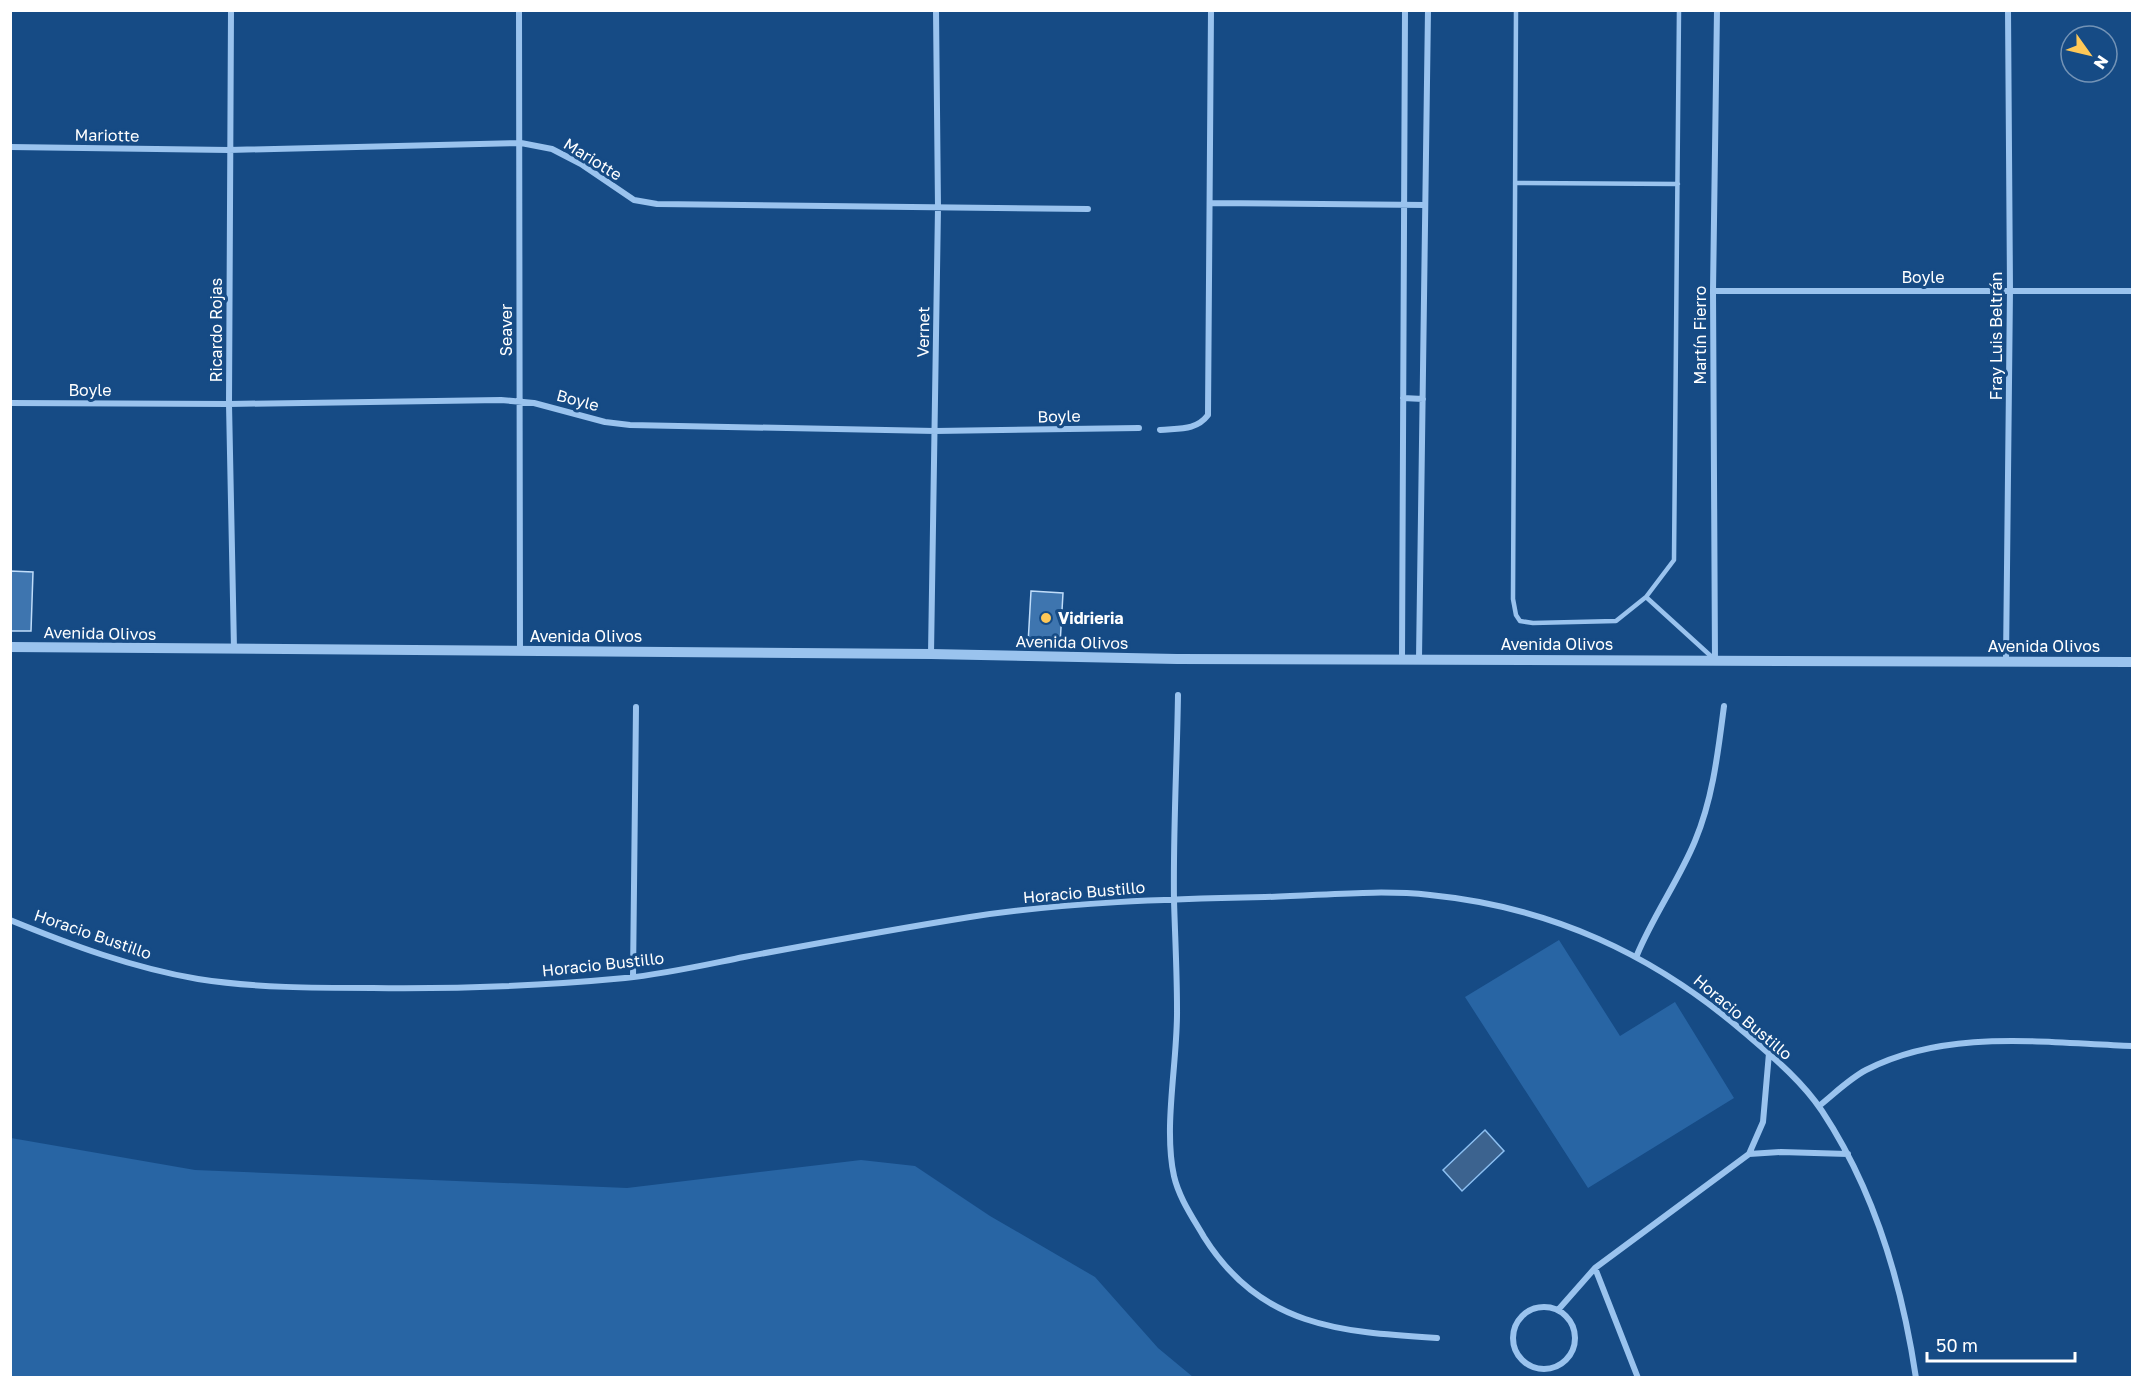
<svg xmlns="http://www.w3.org/2000/svg" width="2143" height="1388" font-family="'Golos Text',sans-serif">
	<style>
		.green { fill: #2865a4 }
		.water { fill: #3c638f; stroke: #8cbff1; stroke-width: 1.5 }
		.building { fill: #3e75af; stroke: #c0ddfa; stroke-width: 1.5 }
		.lines { fill: none; stroke-linecap: round; stroke-linejoin: round }
		.service { stroke: #9ac3ee; stroke-width: 4.5 }
		.minor { stroke: #9ac3ee; stroke-width: 6 }
		.tertiary { stroke: #9ac3ee; stroke-width: 10 }
		.poi-dot { fill: #ffc857; stroke: #164b85; stroke-width: 2 }
		.labels { text-anchor: middle; dominant-baseline: central; stroke-width: 6; stroke-linejoin: round; paint-order: stroke }
		.street-label { font-size: 16px; fill: #fff; stroke: #164b85 }
		.poi-label { font-size: 16px; font-weight: bold; fill: #fff; stroke: #164b85; text-anchor: start }
	</style>
	<rect width="100%" height="100%" fill="#164b85"/>
	<path class="green" d="M1559,940l61,96 55,-34 59,96 -146,90 -123,-191z
		M11,1138l184,32 432,18 234,-28 54,6 75,50 105,61 63,71 35,29h-1182z"/>
	<path class="water" d="M1485,1130l19,21 -42,40 -19,-21z"/>
	<path class="building" d="M10,571l23,1 -2,59h-21z
		M1031,591l32,2 -3,52 -32,-1z"/>
	<g class="lines">
		<path class="service" d="M1516,10l-3,589 3,16 4,6 13,2 83,-2 30,-24 28,-37 5,-550
			M1515,183l163,1
			M1646,597l67,61"/>
		<path class="minor" d="M231,10l-2,394 5,245
			M519,10l1,641
			M10,147l219,3 292,-7 31,6 29,15 53,36 23,4 431,5
			M1210,203l215,2
			M1713,291h419
			M1403,398l20,1
			M10,403l219,1 272,-4 33,3 71,19 25,3 305,6 204,-3
			M1160,430c18,-2 36,1 48,-15l3,-405
			M931,654l7,-446 -2,-198
			M1402,659l3,-649
			M1419,659l9,-649
			M1715,660l-2,-369 4,-281
			M2006,661l4,-371 -2,-280
			M1178,695c-1,68 -5,137 -4,205 1,36 3,72 3,108 1,52 -14,118 -3,168 5,22 19,42 30,61 57,90 135,95 233,101
			M10,920c61,25 123,48 188,59 58,9 117,9 175,9 84,1 168,-2 252,-10 40,-4 79,-13 119,-21 75,-14 151,-28 226,-40 98,-15 197,-18 295,-20 55,-1 110,-8 165,-2 121,12 223,59 315,138 28,24 57,48 77,78 53,80 80,173 94,267
			M1637,955c16,-39 42,-75 58,-114 18,-43 23,-89 29,-135
			M633,977l3,-270
			M1819,1106c15,-12 30,-27 47,-36 81,-42 179,-27 266,-24
			M1749,1154l32,-2 67,2
			M1595,1268l43,110
			M1513 1338a31 31 0 1 1 62 0a31 31 0 1 1-62 0Z
			M1558,1310l37,-42 154,-114 14,-32 6,-69"/>
		<path class="tertiary" d="M10,647l921,7 246,5 955,3"/>
	</g>
	<circle class="poi-dot" cx="1046" cy="618" r="6"/>
	<g class="labels">
		<g class="street-label">
			<text transform="translate(107 135) rotate(1)">Mariotte</text>
			<text transform="translate(593 159) rotate(32)">Mariotte</text>
			<text x="1923" y="277">Boyle</text>
			<text transform="translate(216 330) rotate(-90)">Ricardo Rojas</text>
			<text transform="translate(506 330) rotate(-90)">Seaver</text>
			<text transform="translate(923 332) rotate(-89)">Vernet</text>
			<text transform="translate(1700 335) rotate(-90)">Martín Fierro</text>
			<text transform="translate(1996 336) rotate(-90)">Fray Luis Beltrán</text>
			<text x="90" y="390">Boyle</text>
			<text transform="translate(578 400) rotate(15)">Boyle</text>
			<text transform="translate(1059 416) rotate(-1)">Boyle</text>
			<text transform="translate(100 633) rotate(1)">Avenida Olivos</text>
			<text x="586" y="636">Avenida Olivos</text>
			<text transform="translate(1072 642) rotate(1)">Avenida Olivos</text>
			<text x="1557" y="644">Avenida Olivos</text>
			<text x="2044" y="646">Avenida Olivos</text>
			<text transform="translate(1084 892) rotate(-5)">Horacio Bustillo</text>
			<text transform="translate(93 934) rotate(19)">Horacio Bustillo</text>
			<text transform="translate(603 964) rotate(-6)">Horacio Bustillo</text>
			<text transform="translate(1743 1017) rotate(40)">Horacio Bustillo</text>
		</g>
		<g class="poi-label">
			<text x="1058" y="618">Vidrieria</text>
		</g>
	</g>
	<rect width="2143" height="1388" fill="none" stroke="#ffffff" stroke-width="24"/>
	<g transform="translate(2089 54) rotate(124)"><circle r="28" fill="#164b85" stroke="#7393b6" stroke-width="1.5"/>
	<path d="M0-4.5L10 22L0 15L-10 22Z" fill="#ffc857"/>
	<text y="-9" font-size="16" font-weight="bold" text-anchor="middle" fill="#ffffff">N</text>
	</g>
	<path d="M1927 1352v9h148v-9" fill="none" stroke="#ffffff" stroke-width="3"/>
	<text x="1936" y="1352" font-size="18" fill="#ffffff" stroke="#164b85" stroke-width="4.5" paint-order="stroke">50 m</text>
</svg>
